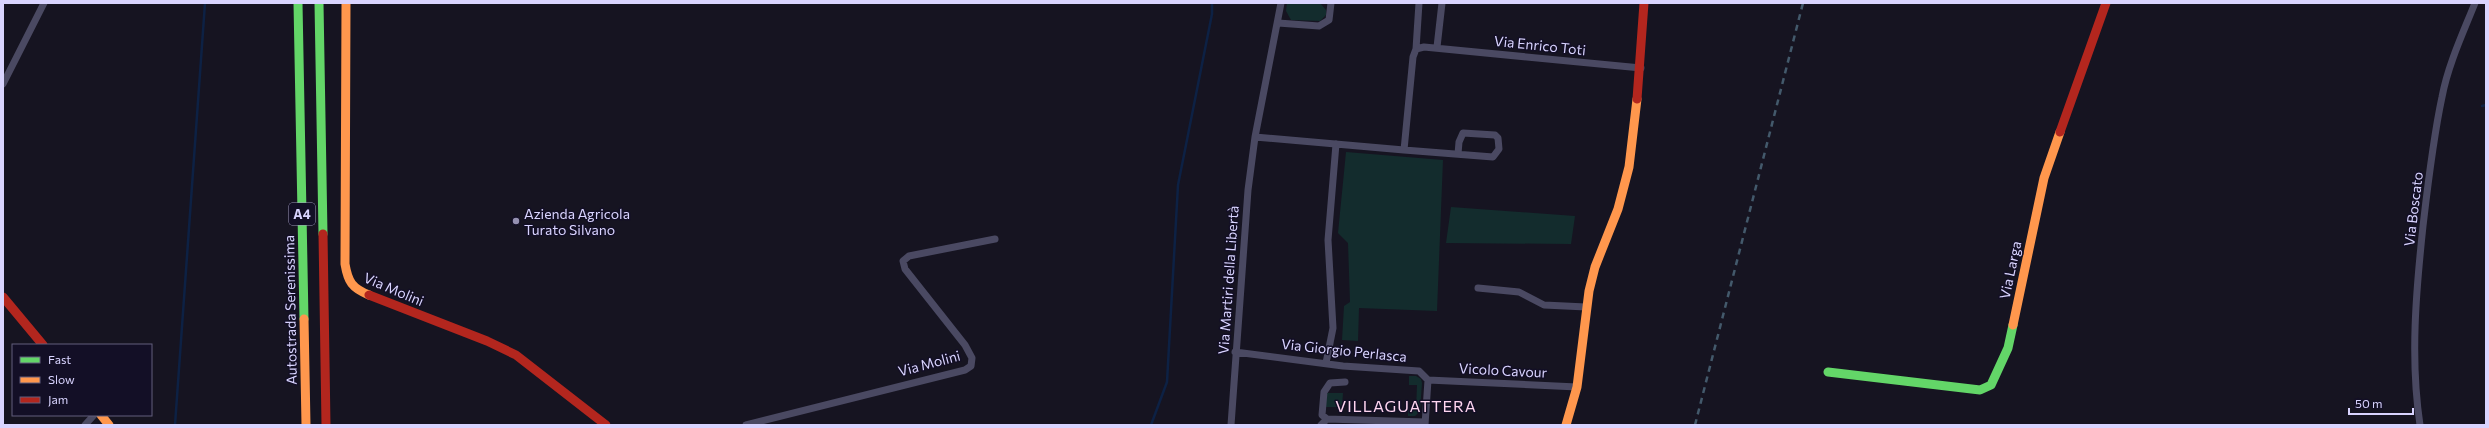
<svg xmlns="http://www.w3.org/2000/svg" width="2489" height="428" font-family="Commissioner,sans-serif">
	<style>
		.green { fill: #132c2d }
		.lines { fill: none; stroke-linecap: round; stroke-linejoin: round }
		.stream { stroke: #0d2144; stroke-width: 2.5 }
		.street { stroke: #4a4962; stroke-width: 7 }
		.fast { stroke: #63d668; stroke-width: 9 }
		.slow { stroke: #ff974d; stroke-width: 9 }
		.jam { stroke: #b3261e; stroke-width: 9 }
		.rail { stroke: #43596b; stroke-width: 2.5; stroke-dasharray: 6 5; stroke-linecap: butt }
		.poi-dot { fill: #9591b1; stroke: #130f26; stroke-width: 1.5 }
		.labels { text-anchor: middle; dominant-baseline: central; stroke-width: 3; stroke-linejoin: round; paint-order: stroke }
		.shield { fill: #130f26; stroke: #9e99be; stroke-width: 1 }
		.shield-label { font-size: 13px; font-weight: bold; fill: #d9d4ff }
		.street-label { font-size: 14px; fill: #d9d4ff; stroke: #130f26 }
		.poi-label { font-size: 14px; fill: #d9d4ff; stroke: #130f26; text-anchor: start }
		.quarter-label { font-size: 16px; letter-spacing: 1px; fill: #ffd6f0; stroke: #130f26 }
	</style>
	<rect width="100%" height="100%" fill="#161421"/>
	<path class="green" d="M1287,3h33l6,7v5l-6,6 -29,-1 -5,-9z
		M1346,152l97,8 -6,151 -78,-3 -1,33 -16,-1 2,-34 6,-4 -2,-59 -10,-10z
		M1451,207l124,9 -4,28 -125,-1z
		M1409,376h7l5,3 1,4 -2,28 -5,5h-7v-6h8l1,-25h-8z
		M1326,393h17l-1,14h-16z"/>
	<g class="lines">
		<path class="stream" d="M2482,106l4,-1
			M175,425l30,-422
			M1151,425l16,-43 11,-197 34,-171v-11"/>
		<path class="street" d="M1278,23l41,3 10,-6 2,-17
			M1437,47l5,-44
			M1416,49l3,-46
			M3,84l41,-81
			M1255,137l149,13 9,-93 3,-8 8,-2 217,21
			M1404,150l89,7 6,-8 -1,-11 -3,-3 -32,-2 -4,9 -1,12
			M1478,288l41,4 25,13 42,2
			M1235,352l108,14 76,5 9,9 -3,45
			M1326,363l7,-35 -5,-88 8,-96
			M1428,380l149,7
			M1327,419l-5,-4 2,-23 6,-9 15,-1
			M85,425l9,-10
			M746,425l219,-55 6,-4 1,-8 -7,-13 -60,-76 -2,-8 6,-5 86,-17
			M1231,425l17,-235 7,-53 26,-134
			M1321,425l6,-6 98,3
			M2420,425c-10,-66 -4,-133 3,-199 5,-43 10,-87 19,-129 6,-32 21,-64 33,-94"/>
		<path class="fast" d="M298,3l6,316
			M319,3l4,231
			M1828,372l152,18 11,-5 17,-37 5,-23"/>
		<path class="slow" d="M346,3l-1,261c3,18 7,24 24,31
			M304,319l2,106
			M2013,325l31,-147 16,-46
			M101,415l8,10
			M1566,425l11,-38 12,-96 6,-24 23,-58 11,-42 8,-68"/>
		<path class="jam" d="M1637,99l7,-96
			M2060,132l46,-129
			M323,234l3,191
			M369,295l118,46 29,14 90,70
			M3,297l40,48"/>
		<path class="rail" d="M1695,425l108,-422"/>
	</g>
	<circle class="poi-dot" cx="516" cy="221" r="4"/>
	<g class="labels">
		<rect class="shield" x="289" y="203" width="26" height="22" rx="3"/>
		<g class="shield-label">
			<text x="302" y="214">A4</text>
		</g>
		<g class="street-label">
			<text transform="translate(1540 45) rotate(6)">Via Enrico Toti</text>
			<text transform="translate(2413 209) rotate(-83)">Via Boscato</text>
			<text transform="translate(2010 270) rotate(-78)">Via Larga</text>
			<text transform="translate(1228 280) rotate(-86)">Via Martiri della Libertà</text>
			<text transform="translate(394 289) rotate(23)">Via Molini</text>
			<text transform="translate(290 310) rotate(-91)">Autostrada Serenissima</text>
			<text transform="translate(1344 350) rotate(6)">Via Giorgio Perlasca</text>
			<text transform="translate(929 363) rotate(-15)">Via Molini</text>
			<text transform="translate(1503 370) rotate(3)">Vicolo Cavour</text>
		</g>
		<g class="poi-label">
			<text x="524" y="213">Azienda Agricola<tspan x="524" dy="16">Turato Silvano</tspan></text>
		</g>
		<g class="quarter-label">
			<text x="1406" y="405">VILLAGUATTERA</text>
		</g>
	</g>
	<rect width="2489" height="428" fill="none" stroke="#d9d4ff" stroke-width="8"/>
	<rect x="12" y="344" width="140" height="72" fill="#130f26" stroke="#625e7d"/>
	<rect x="20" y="357" width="20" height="6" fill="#63d668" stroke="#625e7d"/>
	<text x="48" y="364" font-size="12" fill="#d9d4ff">Fast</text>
	<rect x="20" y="377" width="20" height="6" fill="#ff974d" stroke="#625e7d"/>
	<text x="48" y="384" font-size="12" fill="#d9d4ff">Slow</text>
	<rect x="20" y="397" width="20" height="6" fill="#b3261e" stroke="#625e7d"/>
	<text x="48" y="404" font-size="12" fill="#d9d4ff">Jam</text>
	<path d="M2349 408v6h64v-6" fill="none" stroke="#d9d4ff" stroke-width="2"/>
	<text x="2355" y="408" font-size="12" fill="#d9d4ff" stroke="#130f26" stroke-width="3" paint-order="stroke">50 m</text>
</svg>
